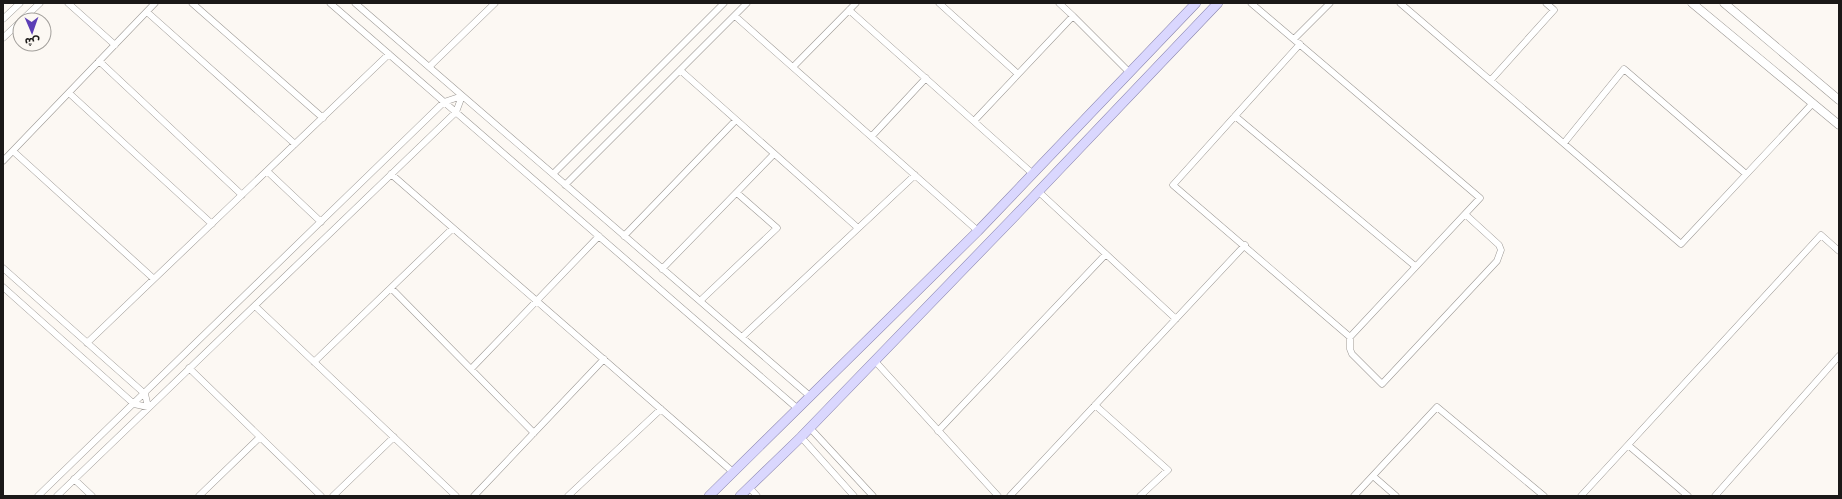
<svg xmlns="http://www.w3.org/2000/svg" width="1842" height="499" font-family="Manrope,'Noto Sans Arabic',sans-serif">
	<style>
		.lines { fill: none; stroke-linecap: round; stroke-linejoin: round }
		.minor-casing { stroke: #9c9894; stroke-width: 7 }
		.secondary-casing { stroke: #9c9894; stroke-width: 9 }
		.primary-casing { stroke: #8883ad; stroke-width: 10 }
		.minor { stroke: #fff; stroke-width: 6 }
		.secondary { stroke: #fff; stroke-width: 8 }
		.primary { stroke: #dad7fe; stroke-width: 9 }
	</style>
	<rect width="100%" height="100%" fill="#fcf8f3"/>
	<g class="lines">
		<defs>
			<path id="minor" d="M68,3l47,42
				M192,3l131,115
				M330,3l468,406
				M355,3l456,394
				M939,3l79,71
				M1059,3l14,13 56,56
				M1251,3l229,195 -130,139 -177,-152 127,-141
				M1400,3l281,241 132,-141
				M849,10l184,164
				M147,12l148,132
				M735,16l243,215
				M3,19l17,-16
				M22,20l18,-17
				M3,38l17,-16
				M1294,39l36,-36
				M99,61l143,134
				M429,67l66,-64
				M793,67l63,-64
				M680,70l178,158
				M1491,80l63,-70 -8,-7
				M69,93l143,131
				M1235,116l180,150
				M974,121l99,-105
				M872,136l54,-58
				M1564,143l60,-74 122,105
				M13,151l141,128
				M3,161l152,-158
				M267,171l54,51
				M391,174l342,298
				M553,174l171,-171
				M565,185l182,-182
				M1039,192l137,127
				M624,236l112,-116
				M3,268l142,126 3,13 -14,-3 -131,-117
				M662,269l112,-115
				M391,288l143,145
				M700,301l77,-73 -40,-35
				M255,306l201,190
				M742,337l173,-162
				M1350,337v12l2,5 30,30 115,-123 4,-11 -2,-5 -34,-31
				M87,343l302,-289
				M874,360l124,136
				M314,362l139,-134
				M189,368l132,128
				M471,369l128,-133
				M1095,405l73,65 -28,26
				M810,428l63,68
				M938,431l168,-177
				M801,437l53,59
				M1628,445l60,51
				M1373,476l23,20
				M74,479l18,17
				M749,487l8,9
				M38,496l406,-394 18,-6
				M57,496l399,-384 6,-16
				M199,496l61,-59
				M333,496l61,-59
				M474,496l130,-137
				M568,496l93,-87
				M1010,496l235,-251
				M1354,496l83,-89 107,89
				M1581,496l240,-261 18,16
				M1715,496l124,-140"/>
			<path id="secondary" d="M1692,3l147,122
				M1724,3l115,97"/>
			<path id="primary" d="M709,496l269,-265 218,-228
				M740,496l61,-59 213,-220 204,-214"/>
		</defs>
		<use href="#minor" class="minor-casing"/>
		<use href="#secondary" class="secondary-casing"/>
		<use href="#primary" class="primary-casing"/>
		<use href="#minor" class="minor"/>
		<use href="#secondary" class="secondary"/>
		<use href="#primary" class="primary"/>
	</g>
	<rect width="1842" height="499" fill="none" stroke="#1b1918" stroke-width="8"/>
	<g transform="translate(32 32) rotate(178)"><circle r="19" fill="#fcf8f3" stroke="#a29f9b"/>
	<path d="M0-3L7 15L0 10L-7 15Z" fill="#5c3eb6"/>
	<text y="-6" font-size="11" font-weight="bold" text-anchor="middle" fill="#1b1918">ش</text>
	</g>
</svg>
